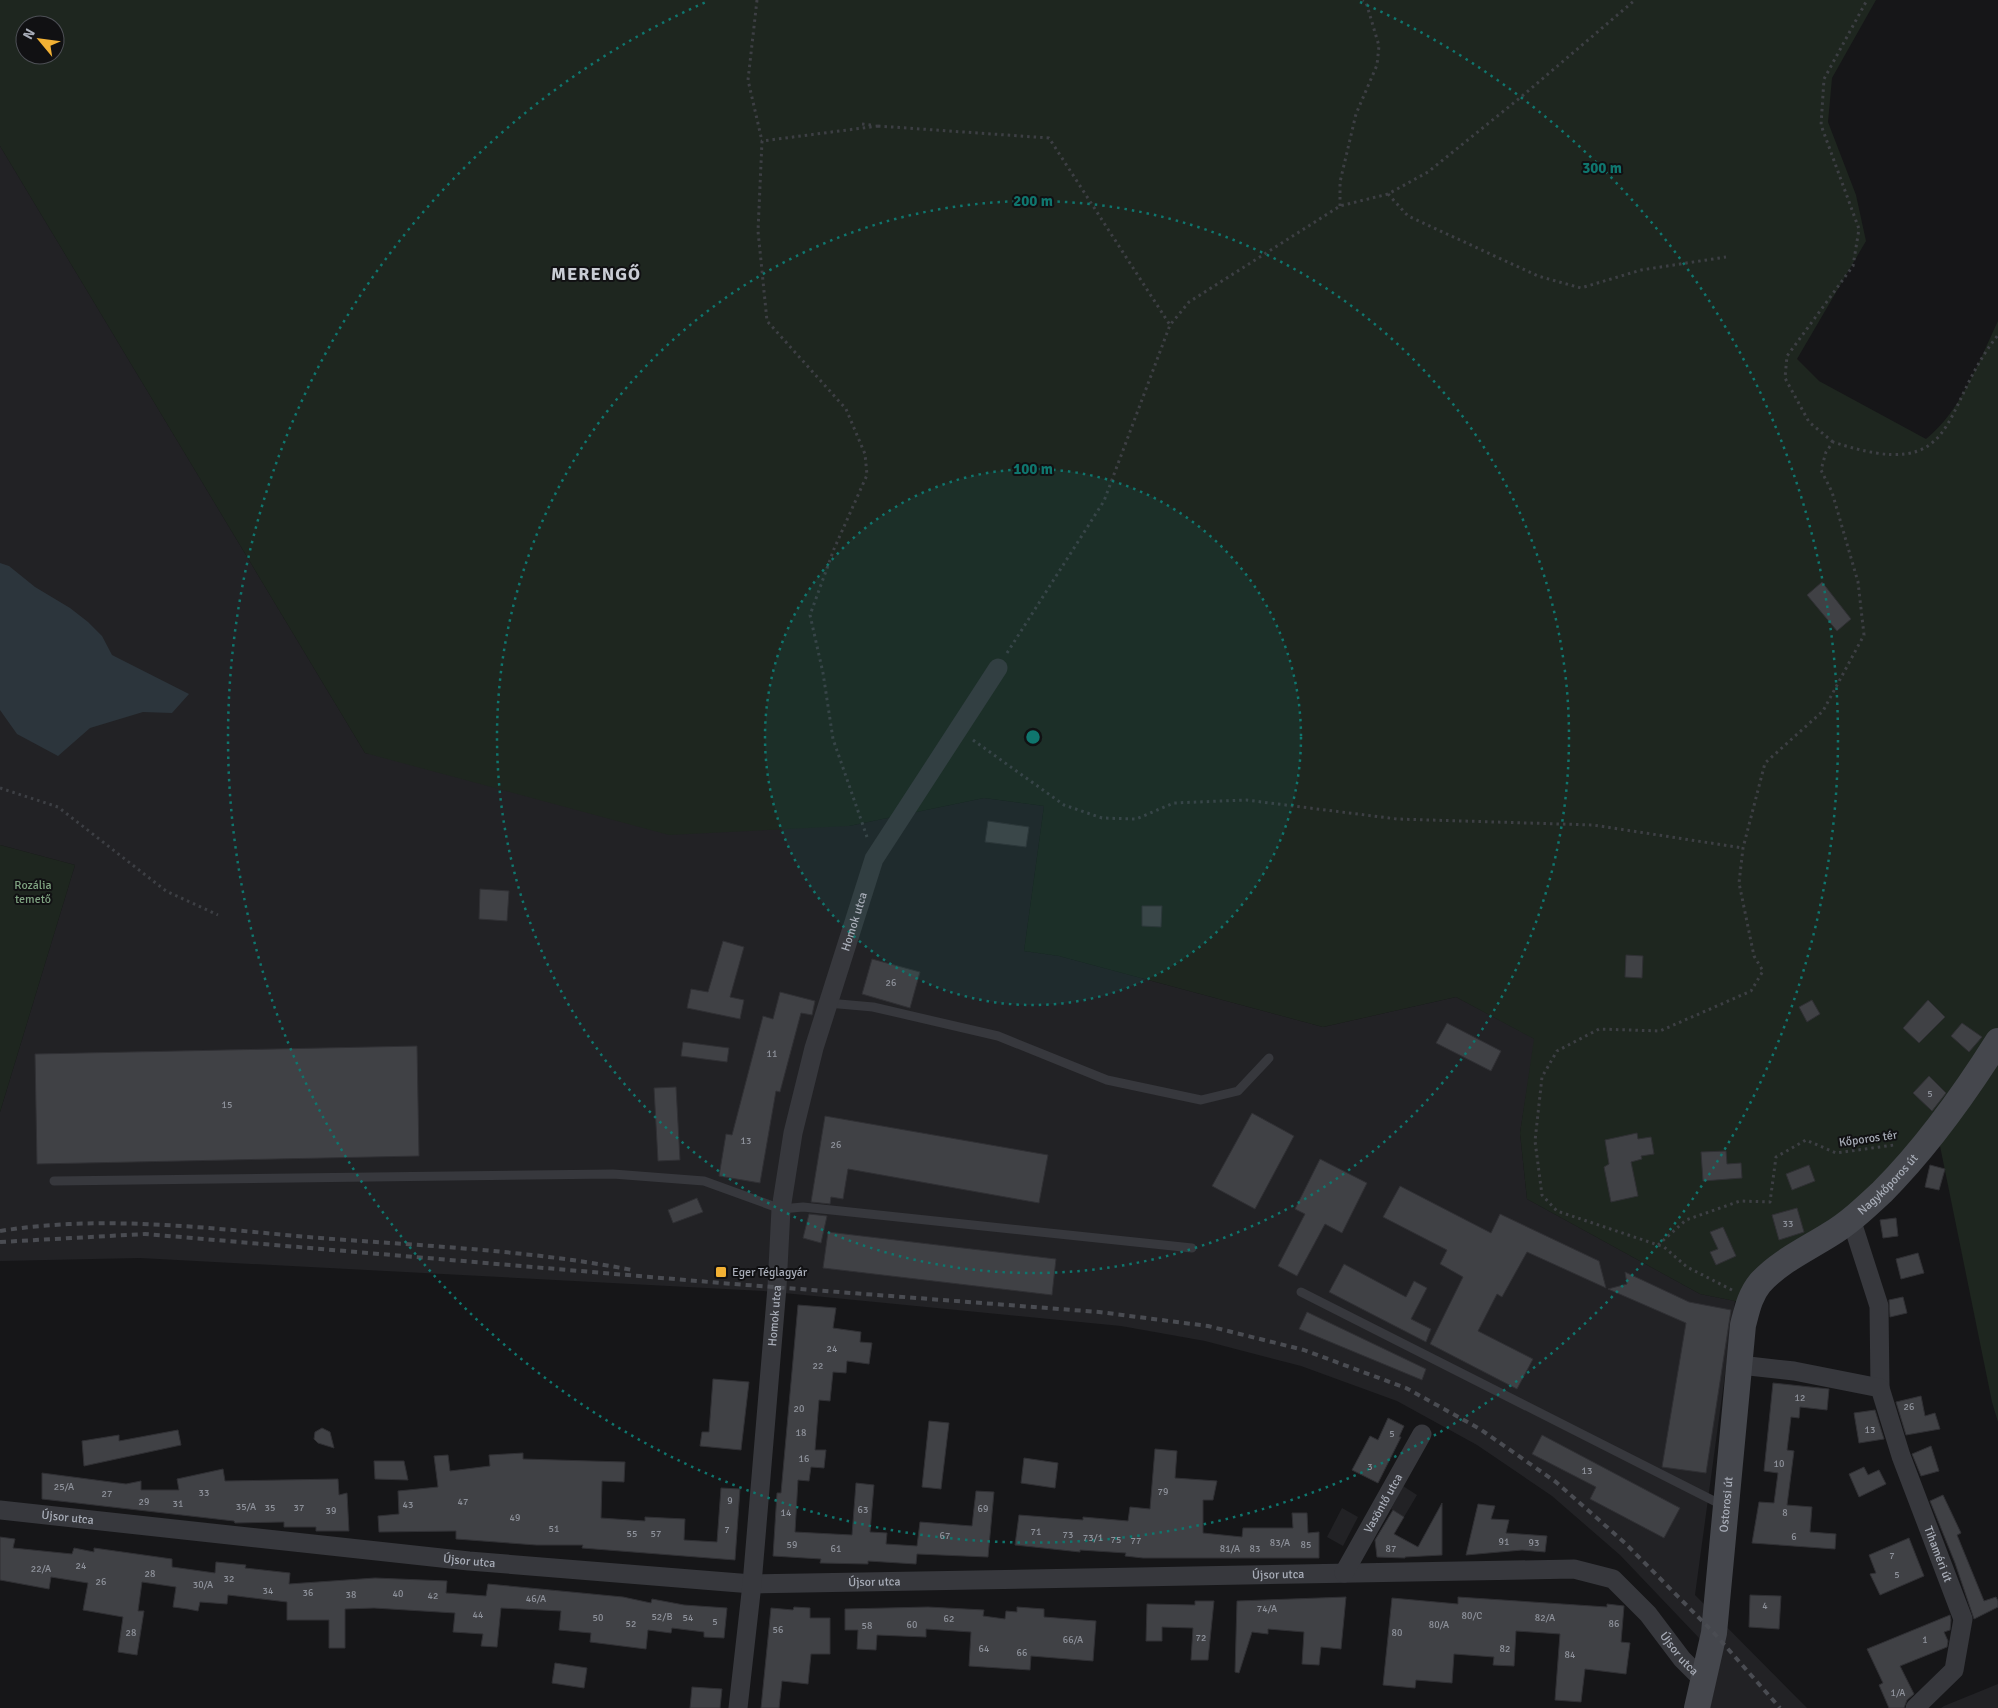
<svg xmlns="http://www.w3.org/2000/svg" width="1998" height="1708" font-family="Signika,sans-serif">
	<style>
		.built { fill: #222225 }
		.green { fill: #1e261f; fill-rule: evenodd }
		.water { fill: #2c353c }
		.building { fill: #404145; stroke: #303034 }
		.lines { fill: none; stroke-linecap: round; stroke-linejoin: round }
		.path { stroke: #3d3f44; stroke-width: 3; stroke-dasharray: 2.5 4; stroke-linecap: butt }
		.lane { stroke: #37383d; stroke-width: 9 }
		.street { stroke: #37383d; stroke-width: 19 }
		.secondary { stroke: #45474d; stroke-width: 26 }
		.rail { stroke: #4a4c52; stroke-width: 4; stroke-dasharray: 6 5; stroke-linecap: butt }
		.ring { fill: none; stroke: #0f766e; stroke-width: 2.5; stroke-dasharray: 2.5 5 }
		.poi-dot { fill: #f2b134; stroke: #111113; stroke-width: 2 }
		.labels { text-anchor: middle; dominant-baseline: central; stroke-width: 4; stroke-linejoin: round; paint-order: stroke }
		.number-label { font-size: 10px; fill: #8e929b }
		.park-label { font-size: 12px; fill: #7fa381; stroke: #111113 }
		.street-label { font-size: 12px; fill: #a8adb8; stroke: #111113 }
		.poi-label { font-size: 12px; fill: #a8adb8; stroke: #111113; text-anchor: start }
		.district-label { font-size: 18px; font-weight: bold; letter-spacing: 1px; fill: #c9ccd4; stroke: #111113 }
		.centre { fill: #0f766e; stroke: #111113; stroke-width: 2.5 }
		.ring-label { font-size: 15px; text-anchor: middle; font-weight: bold; fill: #0f766e; stroke: #111113; stroke-width: 4; stroke-linejoin: round; paint-order: stroke }
	</style>
	<rect width="100%" height="100%" fill="#161618"/>
	<path class="built" d="M0,146l365,607 484,73 135,-28 60,8 -20,145 35,5 264,71 133,-30 79,42 -15,94 7,66 173,95 35,7 -40,294 112,113h-97l10,-48 -100,-105 -68,-59 -75,-51 -80,-44 -96,-35 -96,-25 -84,-15 -358,-35 -623,-33 -140,3v-149l75,-247 -75,-20z
		M1403,1486l14,9 -13,22 -13,-8z
		M1342,1508l16,9 -15,29 -16,-9z
		M1998,1684v24h-57l3,-2z"/>
	<path class="green" d="M0,0h1876l-44,78 -4,44 28,73 10,46 -69,118 22,22 107,58c35,-28 53,-78 72,-118v1101l-6,-20 -52,-256 -175,146 -8,19 -22,-10 -35,-7 -173,-95 -7,-66 14,-94 -78,-42 -133,30 -264,-71 -35,-5 20,-145 -60,-8 -135,28 -180,9 -304,-82 -365,-607zM25,25h30v30h-30z
		M0,845l75,20 -75,247z"/>
	<path class="water" d="M0,563l9,3 26,21 35,21 18,14 14,14 10,19 77,39 -17,19 -29,-1 -53,16 -32,28 -41,-22 -17,-24z"/>
	<path class="building" d="M1822,582l29,37 -14,12 -30,-36z
		M988,821l41,6 -3,20 -41,-5z
		M480,889l29,2 -2,30 -28,-2z
		M1142,906h20l-1,21 -19,-1z
		M723,941l21,6 -14,50 14,3 -4,19 -53,-11 4,-19 17,3z
		M1626,955l17,1 -1,22 -17,-1z
		M872,959l48,13 -10,36 -48,-14z
		M780,992l35,9 -3,14 -11,-2 -21,79 -4,-1 -16,92 -41,-7 7,-42 6,1 31,-119 10,3z
		M1812,1000l8,14 -13,8 -8,-15z
		M1928,1000l17,17 -26,26 -16,-15z
		M1447,1023l54,28 -10,20 -55,-28z
		M1962,1023l20,14 -13,15 -18,-16z
		M683,1042l46,6 -2,14 -46,-6z
		M417,1046l2,110 -382,8 -2,-110z
		M1929,1076l17,17 -14,18 -19,-18z
		M676,1087l4,73 -22,1 -4,-73z
		M1252,1113l42,23 -39,73 -43,-23z
		M825,1116l223,39 -9,48 -191,-34 -5,30 -12,-2 -1,7 -19,-2z
		M1637,1133l1,6 13,-2 3,17 -13,2 1,3 -11,3 7,34 -27,6 -7,-35 5,-3 -4,-24z
		M1726,1151l1,13 14,-1 1,15 -39,3 -2,-29z
		M1320,1159l47,24 -25,50 -17,-9 -28,52 -19,-10 27,-52 -10,-5z
		M1809,1165l6,16 -23,9 -6,-16z
		M1930,1165l15,4 -6,21 -14,-3z
		M1400,1186l91,47 9,-19 99,47 7,27 -79,-36 -25,45 -5,-3 -19,37 55,28 -16,30 -87,-45 33,-67 -23,-13 7,-14 -64,-33z
		M697,1198l6,14 -30,11 -5,-13z
		M1797,1208l7,24 -25,8 -7,-25z
		M809,1214l18,2 -6,27 -18,-5z
		M1896,1218l2,18 -15,2 -3,-18z
		M1723,1227l13,29 -20,9 -6,-13 8,-3 -8,-17z
		M828,1232l228,27 -4,36 -229,-27z
		M1918,1253l6,20 -23,6 -5,-20z
		M1344,1264l62,33 8,-16 13,7 -16,31 20,10 -5,13 -97,-50z
		M1625,1272l64,30 42,8 -25,163 -44,-6 24,-144 -78,-34 19,-5z
		M1903,1297l4,16 -17,4 -1,-17z
		M798,1305l38,3 -3,20 28,4 -1,10 12,1 -3,21 -22,-3 -1,12 -13,-1 -3,29 -11,-1 -4,50h11l-2,18 -13,-1 -2,14 -11,-1 -3,52 57,3 4,-52 18,2 -4,47 17,1 -1,11 31,2 3,-24 52,4 4,-35 18,1 -6,65 -71,-3 -1,10 -48,-3v3l-48,-1 1,-4 -48,-3 4,-63h4z
		M1307,1312l119,57 -4,11 -123,-51z
		M713,1379l36,3 -8,68 -41,-4 2,-14h7z
		M1773,1383l56,6 -2,21 -27,-3 -1,11 -8,-1 -4,33 7,1 -7,54 25,2 -2,25 26,2 -1,15 -83,-6 7,-41 15,1 4,-30 -14,-2z
		M1921,1396l4,20 10,-3 5,16 -34,6 -10,-33z
		M1875,1410l9,29 -25,4 -5,-30z
		M1388,1418l16,8 -5,11h2l-23,46 -26,-13 18,-34 8,4z
		M929,1421l20,2 -8,66 -19,-2z
		M322,1428l8,4 4,16 -16,-5 -4,-4 1,-7z
		M178,1430l3,15 -97,21 -2,-25 37,-6v6z
		M1542,1435l138,73 -16,30 -74,-39 6,-12 -64,-33z
		M1931,1446l8,25 -18,5 -9,-22z
		M1155,1449l22,2 -2,27 42,3 -4,19h-10v33l39,4 1,-9h50l-1,-15h15l1,20 11,-1v26h-176l-18,-2 1,-3 -46,-3v2l-65,-7 4,-30 64,5v-3l45,4 2,-14 20,2z
		M523,1453v6l102,3 -1,20 -22,-1 -1,37 44,3v-4l40,2 -1,21 33,2 4,-54 19,1 -5,71 -153,-12 1,-3h-47l-80,-6v-8l-77,1 -1,-16 21,-2 -1,-23 40,-4 -4,-31 14,-1 2,16 40,-5 -1,-11z
		M1024,1458l34,5 -3,25 -34,-5z
		M374,1461h30l4,19 -33,-1z
		M1864,1467l4,8 11,-5 7,14 -27,13 -10,-23z
		M223,1469l2,12 113,-2 1,16 8,-2 2,38h-33v-4h-32v-5l-49,1 -1,-2 -192,-22v-26l84,11 15,-3v9h38l-2,-11z
		M1943,1495l18,38 -4,2 27,66 12,-4 2,4v6l-24,12 -19,-56 -25,-62z
		M1442,1503v52l-37,2v1l-28,-1 -2,-17 18,-30 11,7 -10,17 24,13z
		M1478,1504l17,2 -4,13 18,1 -3,13 41,3 -2,16 -23,-2 -56,5z
		M0,1537l15,2 -2,9 59,6 2,-6 20,4v-4l78,11v8l43,6 1,-11 30,3 -1,3 45,5 -1,11 86,-6 72,3 -1,12 40,3 2,-12 135,13 28,6 1,-4 32,6 43,3 -3,30 -20,-1v-5l-32,-4 -1,5 -23,-3 -2,19 -56,-7 1,-9 -32,-3 2,-19 -60,-3 -4,39 -16,-1 2,-12 -30,-2 2,-19 -81,-5 -29,1v39h-16v-28h-42v-18l-59,-7 -1,9 -27,-2 -2,9 -10,-2 -15,-2 3,-20 -34,-5 -4,29h6l-7,44 -19,-3 5,-35 -40,-7 5,-27 -37,-6 -2,12 -49,-9z
		M1909,1538l15,38 -44,19 -10,-21 6,-1 -7,-18z
		M1750,1595l31,1 -2,33 -30,-2z
		M1346,1597l-5,52 -20,-2 -2,18 -17,-1 2,-32 -36,-3v5l-16,-2 -13,41 -4,-1 2,-71z
		M1458,1597l149,10v-3l17,2 -3,36 9,1 -4,31 -41,-5 -4,33 -26,-2 5,-66 -44,-3 -2,35 -21,-1 1,-8 -40,-3 -2,29 -36,-3 -1,8 -32,-3 9,-87 66,6z
		M1195,1601h19l-6,59h-17l2,-32 -31,-1v14h-16l1,-37 48,1z
		M794,1607l16,1v10h20v36h-19l-3,30 -26,-3 -3,27h-18l10,-100 22,2z
		M928,1607l56,3 -1,6 22,3 1,-8 11,1v-5l27,2v8l52,4 -3,40 -62,-5 -1,14 -61,-4 2,-34 -45,-3v8l-49,-2 -1,15 -19,-1 1,-19h-13v-21z
		M1950,1615l1,5 -1,10 -6,2 4,9 -1,6 -47,19 14,28 -7,6 -3,8h-15l-10,-23 4,-2 -16,-34z
		M555,1663l32,5 -3,20 -32,-5z
		M692,1687l30,2 -2,19h-30z"/>
	<g class="lines">
		<path class="path" d="M757,0l-9,80 14,61
			M862,124l10,1
			M878,126l171,12 121,187
			M1388,194l20,22 130,60 43,12 60,-18 85,-13
			M1340,206v-24l16,-68 21,-49 2,-19 -13,-44 -3,-2
			M1833,442l-24,-20 -24,-44 2,-22 66,-90 6,-37 -38,-104 3,-46 43,-79
			M1007,653l97,-152 66,-176 19,-23 151,-96 48,-12 40,-22 93,-75 114,-97
			M973,740l91,65 38,13 34,1 38,-16 72,-3 151,19 196,6 150,23
			M0,788l58,19 108,84 52,24
			M867,837l-34,-98 -10,-66 -13,-58 24,-66 33,-74 -2,-21 -19,-45 -79,-88 -9,-90 4,-90 116,-15
			M1658,1245l28,-25 54,-19 30,1 6,-45 30,-17 30,13 58,-8
			M1732,1290l-45,-23 -23,-20 -107,-36 -15,-16 -7,-54 7,-64 15,-26 42,-22 61,2 91,-40 12,-20 -9,-15 -15,-73 4,-35 22,-85 58,-52 41,-76 -6,-53 -26,-90 -11,-22 5,-18 7,-10c130,43 105,-32 165,-107"/>
		<path class="lane" d="M828,1003l45,4 125,29 109,44 94,20 37,-9 31,-33
			M54,1181l559,-7 91,7 77,28 22,-2 389,41
			M1301,1292l421,213"/>
		<g class="street">
			<path d="M1851,1219l28,87 1,82"/>
			<path id="s1" d="M1740,1365l54,6 86,17 21,68 62,163 -9,51 -39,38"/>
			<path id="s2" d="M0,1510l469,51 283,23 822,-15 39,10 35,35 34,45 22,22"/>
			<path id="s3" d="M1344,1573l78,-139"/>
			<path id="s4" d="M738,1708l14,-124 25,-297 4,-78 12,-76 21,-85 60,-189 124,-191"/>
		</g>
		<path class="secondary" id="s5" d="M1697,1708l17,-75 29,-308c4,-15 7,-30 17,-42 19,-21 45,-33 69,-48 19,-11 37,-28 53,-43 45,-45 82,-97 116,-151"/>
		<path class="rail" d="M0,1231c106,-17 214,-2 320,7 105,8 209,12 312,32
			M0,1242l145,-8 576,49 378,29 109,14 96,24 102,38 74,41 76,53 69,61 89,90 66,75"/>
	</g>
	<circle cx="1033" cy="737" r="268" fill="#0f766e" fill-opacity=".12"/>
	<g class="ring">
		<circle cx="1033" cy="737" r="268"/>
		<circle cx="1033" cy="737" r="536"/>
		<path d="M1360 2A805 805 0 1 1 706 2"/>
	</g>
	<rect class="poi-dot" x="715" y="1266" width="12" height="12" rx="2.5"/>
	<g class="labels">
		<g class="number-label">
			<text x="891" y="983">26</text>
			<text x="772" y="1054">11</text>
			<text x="1930" y="1094">5</text>
			<text x="227" y="1105">15</text>
			<text x="746" y="1141">13</text>
			<text x="836" y="1145">26</text>
			<text x="1788" y="1224">33</text>
			<text x="832" y="1349">24</text>
			<text x="818" y="1366">22</text>
			<text x="1800" y="1398">12</text>
			<text x="1909" y="1407">26</text>
			<text x="799" y="1409">20</text>
			<text x="1870" y="1430">13</text>
			<text x="801" y="1433">18</text>
			<text x="1392" y="1434">5</text>
			<text x="804" y="1459">16</text>
			<text x="1779" y="1464">10</text>
			<text x="1370" y="1467">3</text>
			<text x="1587" y="1471">13</text>
			<text x="64" y="1487">25/A</text>
			<text x="1163" y="1492">79</text>
			<text x="204" y="1493">33</text>
			<text x="107" y="1494">27</text>
			<text x="730" y="1501">9</text>
			<text x="144" y="1502">29</text>
			<text x="463" y="1502">47</text>
			<text x="178" y="1504">31</text>
			<text x="408" y="1505">43</text>
			<text x="246" y="1507">35/A</text>
			<text x="270" y="1508">35</text>
			<text x="299" y="1508">37</text>
			<text x="983" y="1509">69</text>
			<text x="863" y="1510">63</text>
			<text x="331" y="1511">39</text>
			<text x="786" y="1513">14</text>
			<text x="1785" y="1513">8</text>
			<text x="515" y="1518">49</text>
			<text x="554" y="1529">51</text>
			<text x="727" y="1530">7</text>
			<text x="1036" y="1532">71</text>
			<text x="632" y="1534">55</text>
			<text x="656" y="1534">57</text>
			<text x="1068" y="1535">73</text>
			<text x="945" y="1536">67</text>
			<text x="1794" y="1537">6</text>
			<text x="1093" y="1538">73/1</text>
			<text x="1116" y="1540">75</text>
			<text x="1136" y="1541">77</text>
			<text x="1504" y="1542">91</text>
			<text x="1280" y="1543">83/A</text>
			<text x="1534" y="1543">93</text>
			<text x="792" y="1545">59</text>
			<text x="1306" y="1545">85</text>
			<text x="836" y="1549">61</text>
			<text x="1230" y="1549">81/A</text>
			<text x="1255" y="1549">83</text>
			<text x="1391" y="1549">87</text>
			<text x="1892" y="1556">7</text>
			<text x="81" y="1566">24</text>
			<text x="41" y="1569">22/A</text>
			<text x="150" y="1574">28</text>
			<text x="1897" y="1575">5</text>
			<text x="229" y="1579">32</text>
			<text x="101" y="1582">26</text>
			<text x="203" y="1585">30/A</text>
			<text x="268" y="1591">34</text>
			<text x="308" y="1593">36</text>
			<text x="398" y="1594">40</text>
			<text x="351" y="1595">38</text>
			<text x="433" y="1596">42</text>
			<text x="536" y="1599">46/A</text>
			<text x="1765" y="1606">4</text>
			<text x="1267" y="1609">74/A</text>
			<text x="478" y="1615">44</text>
			<text x="1472" y="1616">80/C</text>
			<text x="662" y="1617">52/B</text>
			<text x="598" y="1618">50</text>
			<text x="688" y="1618">54</text>
			<text x="1545" y="1618">82/A</text>
			<text x="949" y="1619">62</text>
			<text x="715" y="1622">5</text>
			<text x="631" y="1624">52</text>
			<text x="1614" y="1624">86</text>
			<text x="912" y="1625">60</text>
			<text x="1439" y="1625">80/A</text>
			<text x="867" y="1626">58</text>
			<text x="778" y="1630">56</text>
			<text x="131" y="1633">28</text>
			<text x="1397" y="1633">80</text>
			<text x="1201" y="1638">72</text>
			<text x="1073" y="1640">66/A</text>
			<text x="1925" y="1640">1</text>
			<text x="984" y="1649">64</text>
			<text x="1505" y="1649">82</text>
			<text x="1022" y="1653">66</text>
			<text x="1570" y="1655">84</text>
			<text x="1898" y="1693">1/A</text>
		</g>
		<g class="park-label">
			<text x="33" y="885">Rozália<tspan x="33" dy="14">temető</tspan></text>
		</g>
		<g class="street-label">
			<text stroke="none"><textPath href="#s4" startOffset="798">Homok utca</textPath></text>
			<text transform="translate(1868 1139) rotate(-8)">Kőporos tér</text>
			<text stroke="none"><textPath href="#s5" startOffset="594">Nagykőporos út</textPath></text>
			<text stroke="none"><textPath href="#s4" startOffset="394">Homok utca</textPath></text>
			<text stroke="none"><textPath href="#s3" startOffset="80">Vasöntő utca</textPath></text>
			<text stroke="none"><textPath href="#s5" startOffset="206">Ostorosi út</textPath></text>
			<text stroke="none"><textPath href="#s2" startOffset="68">Újsor utca</textPath></text>
			<text stroke="none"><textPath href="#s1" startOffset="318">Tihaméri út</textPath></text>
			<text stroke="none"><textPath href="#s2" startOffset="472">Újsor utca</textPath></text>
			<text stroke="none"><textPath href="#s2" startOffset="1282">Újsor utca</textPath></text>
			<text stroke="none"><textPath href="#s2" startOffset="878">Újsor utca</textPath></text>
			<text stroke="none"><textPath href="#s2" startOffset="1718">Újsor utca</textPath></text>
		</g>
		<g class="poi-label">
			<text x="732" y="1272">Eger Téglagyár</text>
		</g>
		<g class="district-label">
			<text x="596" y="274">MERENGŐ</text>
		</g>
	</g>
	<circle cx="1033" cy="737" r="8" class="centre"/>
	<g class="ring-label">
		<text x="1602" y="173">300 m</text>
		<text x="1033" y="206">200 m</text>
		<text x="1033" y="474">100 m</text>
	</g>
	<g transform="translate(40 40) rotate(299)"><circle r="24" fill="#111113" stroke="#4d4f55"/>
	<path d="M0-4L9 19L0 12L-9 19Z" fill="#f2b134"/>
	<text y="-8" font-size="14" font-weight="bold" text-anchor="middle" fill="#a8adb8">N</text>
	</g>
</svg>
